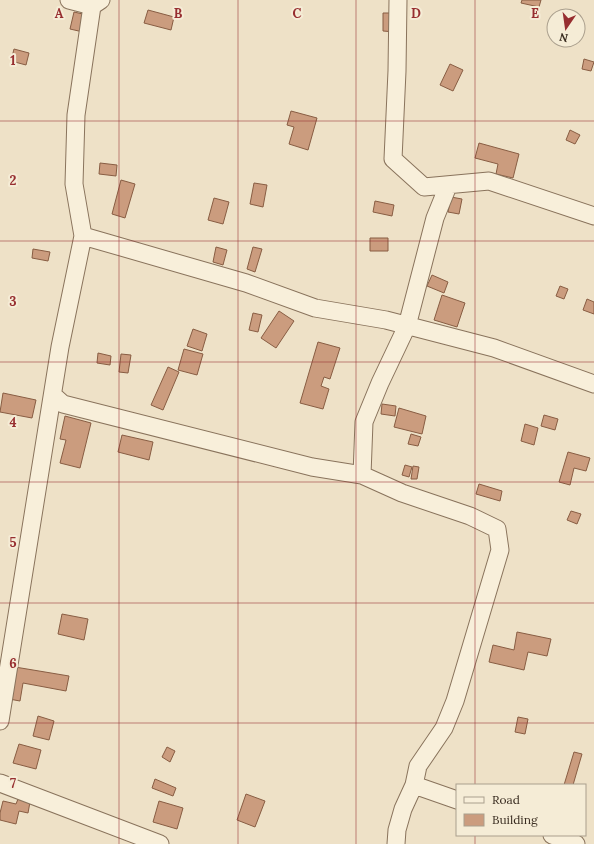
<svg xmlns="http://www.w3.org/2000/svg" width="594" height="844" font-family="Lora,serif">
	<style>
		.building { fill: #cb9c7e; stroke: #885d43 }
		.lines { fill: none; stroke-linecap: round; stroke-linejoin: round }
		.minor-casing { stroke: #89735c; stroke-width: 19 }
		.minor { stroke: #f8efda; stroke-width: 17 }
		.grid { fill: none; stroke: #972e30; stroke-width: 1; stroke-opacity: 0.55 }
		.grid-label { font-size: 13px; text-anchor: middle; font-weight: bold; fill: #972e30; stroke: #f5ecd6; stroke-width: 4; stroke-linejoin: round; paint-order: stroke }
	</style>
	<rect width="100%" height="100%" fill="#eee1c7"/>
	<path class="building" d="M522,0h19l-2,7 -18,-4z
		M148,10l26,7 -3,13 -27,-7z
		M74,12l13,3 -4,17 -13,-3z
		M383,13h13l-1,19 -12,-1z
		M14,49l15,4 -3,12 -15,-4z
		M584,59l10,3 -3,9 -9,-2z
		M450,64l13,6 -10,21 -13,-6z
		M291,111l26,7 -9,32 -19,-6 5,-17 -7,-2z
		M570,130l10,5 -5,9 -9,-4z
		M479,143l40,11 -6,24 -17,-4 2,-10 -23,-6z
		M100,163l17,2 -1,11 -17,-2z
		M121,180l14,4 -10,34 -13,-4z
		M254,183l13,2 -4,22 -13,-3z
		M451,197l11,2 -3,15 -11,-2z
		M214,198l15,4 -6,22 -15,-4z
		M375,201l19,4 -2,11 -19,-4z
		M370,238h18v13h-18z
		M216,247l11,3 -4,15 -10,-3z
		M253,247l9,2 -7,23 -8,-3z
		M33,249l17,3 -2,9 -16,-3z
		M432,275l16,7 -4,11 -17,-7z
		M560,286l8,3 -4,10 -8,-3z
		M442,295l23,8 -8,24 -23,-7z
		M587,299l7,3v12l-11,-4z
		M279,311l15,10 -18,27 -15,-10z
		M253,313l9,2 -4,17 -9,-2z
		M193,329l14,5 -5,17 -15,-5z
		M318,342l22,6 -10,31 -6,-2 -3,9 8,3 -6,20 -23,-6z
		M184,349l19,5 -6,21 -19,-5z
		M98,353l13,3 -1,9 -13,-2z
		M121,354l10,1 -3,18 -9,-1z
		M168,367l11,5 -16,38 -12,-5z
		M3,393l33,7 -4,18 -32,-6z
		M382,404l14,2 -1,10 -14,-2z
		M399,408l27,8 -4,18 -28,-7z
		M544,415l14,4 -3,11 -14,-4z
		M65,416l26,7 -11,45 -20,-5 6,-23 -6,-1z
		M525,424l13,4 -4,17 -13,-4z
		M411,434l10,3 -3,9 -10,-2z
		M122,435l31,7 -4,18 -31,-8z
		M568,452l22,6 -4,13 -12,-3 -4,17 -11,-3z
		M405,465l7,2 -3,10 -7,-2z
		M413,466l6,1 -2,12h-6z
		M479,484l23,7 -2,10 -24,-7z
		M571,511l10,3 -4,10 -10,-4z
		M62,614l26,5 -4,21 -26,-6z
		M517,632l34,7 -4,17 -19,-4 -4,18 -35,-8 4,-17 21,5z
		M15,667l54,9 -3,15 -43,-8 -3,18 -11,-2z
		M38,716l16,5 -5,19 -16,-4z
		M518,717l10,2 -3,15 -10,-2z
		M19,744l22,6 -5,19 -23,-6z
		M167,747l8,4 -5,11 -8,-5z
		M574,752l8,2 -9,31h-9z
		M155,779l21,9 -3,8 -21,-8z
		M246,794l19,7 -10,26 -18,-7z
		M18,799l12,3 -2,11 -9,-2 -3,13 -16,-4v-7l3,-12 13,3z
		M159,801l24,7 -6,21 -24,-7z"/>
	<g class="lines">
		<defs>
			<path id="minor" d="M69,0l23,6
				M398,0l-1,71 -4,88 31,28 65,-6 105,35
				M83,236l163,47 69,25 71,12 108,28 100,36
				M53,395l10,9 249,63 50,8 40,18 68,23 27,13 3,21 -45,151 -11,27 -26,38 -4,19 -11,24 -6,21 -1,14
				M362,475l2,-53 16,-39 27,-57 28,-108 13,-32
				M0,721l60,-374 23,-111 -9,-52 2,-69 16,-109 9,-6
				M0,783l160,61
				M414,785l43,15
				M552,835l24,9"/>
		</defs>
		<use href="#minor" class="minor-casing"/>
		<use href="#minor" class="minor"/>
	</g>
	<path class="grid" d="M119,0v844M238,0v844M356,0v844M475,0v785M0,121h594M0,241h594M0,362h594M0,482h594M0,603h594M0,723h594M475,835v9"/>
	<g class="grid-label">
		<text x="59" y="18">A</text>
		<text x="178" y="18">B</text>
		<text x="297" y="18">C</text>
		<text x="416" y="18">D</text>
		<text x="535" y="18">E</text>
		<text x="13" y="65">1</text>
		<text x="13" y="185">2</text>
		<text x="13" y="306">3</text>
		<text x="13" y="427">4</text>
		<text x="13" y="547">5</text>
		<text x="13" y="668">6</text>
		<text x="13" y="788">7</text>
	</g>
	<rect x="456" y="784" width="130" height="52" fill="#f5ecd6" stroke="#aa9f8d"/>
	<rect x="464" y="797" width="20" height="6" fill="#f8efda" stroke="#aa9f8d"/>
	<text x="492" y="804" font-size="12" fill="#392c20">Road</text>
	<rect x="464" y="814" width="20" height="12" fill="#cb9c7e" stroke="#aa9f8d"/>
	<text x="492" y="824" font-size="12" fill="#392c20">Building</text>
	<g transform="translate(566 28) rotate(193)"><circle r="19" fill="#f5ecd6" stroke="#aa9f8d"/>
	<path d="M0-3L7 15L0 10L-7 15Z" fill="#972e30"/>
	<text y="-6" font-size="11" font-weight="bold" text-anchor="middle" fill="#392c20">N</text>
	</g>
</svg>
